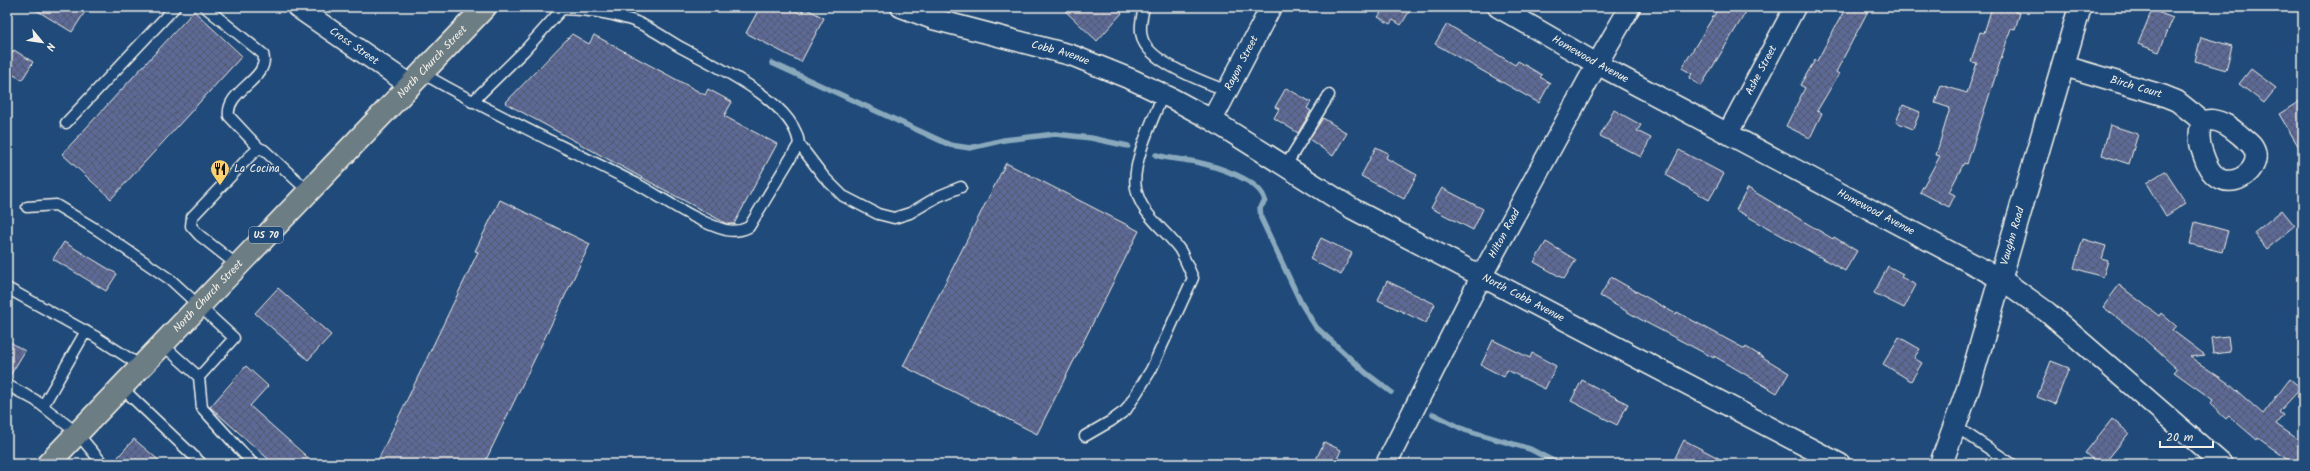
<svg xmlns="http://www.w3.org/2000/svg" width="2310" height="471" font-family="Kalam,sans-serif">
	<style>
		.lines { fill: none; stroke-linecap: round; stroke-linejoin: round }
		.stream { stroke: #8aa9bc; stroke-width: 5.5 }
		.building { fill: url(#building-cross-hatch); stroke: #f4f1e8 }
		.lane-casing { stroke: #f4f1e8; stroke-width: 13 }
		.street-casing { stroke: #f4f1e8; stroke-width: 23 }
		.secondary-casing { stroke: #f4f1e8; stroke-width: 25 }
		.primary-casing { stroke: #f4f1e8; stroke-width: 25 }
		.lane { stroke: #1f4a7a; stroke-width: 10 }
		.street { stroke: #1f4a7a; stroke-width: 20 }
		.secondary { stroke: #1f4a7a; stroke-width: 22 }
		.primary { stroke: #6d7d84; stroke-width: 22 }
		.labels { text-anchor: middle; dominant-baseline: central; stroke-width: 3; stroke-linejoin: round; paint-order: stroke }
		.shield { fill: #1f4a7a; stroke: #b4bfc7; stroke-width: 1 }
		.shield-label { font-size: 10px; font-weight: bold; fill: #f4f1e8 }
		.street-label { font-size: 11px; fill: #f4f1e8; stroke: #1f4a7a }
		.poi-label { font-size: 11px; fill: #f4f1e8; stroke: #1f4a7a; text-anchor: start }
	</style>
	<defs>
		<pattern id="building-cross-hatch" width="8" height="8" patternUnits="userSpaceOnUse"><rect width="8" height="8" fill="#5d6b98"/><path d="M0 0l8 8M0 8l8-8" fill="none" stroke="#52586b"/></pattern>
	</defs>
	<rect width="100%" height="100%" fill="#1f4a7a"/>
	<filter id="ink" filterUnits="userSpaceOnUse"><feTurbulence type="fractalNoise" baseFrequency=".025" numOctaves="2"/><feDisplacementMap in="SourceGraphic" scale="8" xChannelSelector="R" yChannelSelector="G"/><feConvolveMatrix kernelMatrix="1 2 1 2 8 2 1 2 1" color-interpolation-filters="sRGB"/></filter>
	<g filter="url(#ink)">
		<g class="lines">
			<path class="stream" d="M772,63l178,82 20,3 34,-8 51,-6 36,4 37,8
				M1156,155c13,4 27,4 40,7 19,4 66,18 69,39l-5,7 1,10 40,85 15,24 50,46 25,19
				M1433,414l32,16 65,19 29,15"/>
		</g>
		<path class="building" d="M31,7h57l-16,25z
			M760,7h28l13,7 4,-6 19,10 -23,44 -55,-29z
			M1061,7h54l7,6 -25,28z
			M1371,7h41l-11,18 -8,-5 -3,4 -12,-7 3,-4z
			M1719,7h30l-48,79 -12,-8 3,-4 -10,-6z
			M1846,7h24l-34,65 3,2 -22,37 5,2 -12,25 -24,-12 19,-38 -5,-3 15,-25 2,1z
			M1992,7h24l-1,5 5,1 -5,16 -4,-1 -44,136 -3,-1 -15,29 6,3 -6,12 -29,-15 20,-36 -4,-1 14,-47 -15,-5 6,-18 26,8 10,-30 -6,-1 9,-30 4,1z
			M2152,10l21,8 -14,34 -21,-8z
			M194,11l48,45 -131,143 -49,-45z
			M1447,24l68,41 3,-4 24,14 -2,2 10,6 -11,20 -104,-59z
			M572,34l17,10 5,-9 111,60 3,-6 24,13 -8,14 53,28 -43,80h-7l-222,-121z
			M2201,37l31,9 -6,24 -31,-9z
			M14,50l19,12 -11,18 -15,-9v-9z
			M2251,69l25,19 -12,15 -25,-19z
			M1286,88l25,14 -4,6 4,3 -13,22 -24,-15 5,-9 -4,-2z
			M2303,99v55l-24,-40z
			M1903,105l17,7 -7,17 -17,-7z
			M1614,110l27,15 -4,6 14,7 -10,19 -41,-21z
			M1323,118l24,15 -14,23 -24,-17z
			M2110,125l28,9 -9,30 -27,-9z
			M1376,147l12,6 -2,5 31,17 -13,24 -43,-23z
			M1679,150l45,24 -15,26 -43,-25z
			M1006,163l133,68 -102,203 -134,-68z
			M2165,171l21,32 -20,13 -20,-33z
			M1442,188l41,21 -10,21 -42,-22z
			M1748,188l85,51 1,-2 23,14 -12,20 -109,-61z
			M500,200l90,44 -106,220h-108l102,-212 -3,-1z
			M2282,210l13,16 -28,23 -13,-16z
			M2195,222l33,9 -6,21 -32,-8z
			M1321,238l31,15 -11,22 -31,-16z
			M2083,239l23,7 -4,13 6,2 -5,16 -29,-9z
			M64,242l53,32 -11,17 -53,-32z
			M1546,242l30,18 -12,19 -30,-17z
			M1888,266l15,8 -2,3 15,8 -12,23 -30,-15z
			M1611,277l65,37 1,-2 68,37 1,-2 43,26 -12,20 -63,-37v2l-69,-36 -45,-26z
			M1387,281l48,23 -9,19 -48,-23z
			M2119,285l40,31 2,-3 15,13 -4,4 33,25 -15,2 38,26 35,31 27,-35 11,9 -22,24 4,3 -7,9 27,19v21h-9l-36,-26 -1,2 -28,-24 -3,3 -16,-15 3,-4 -39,-28 3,-3 -36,-33 -38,-29z
			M278,288l53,47 -23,25 -53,-47z
			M2228,336l2,16 -17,2 -2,-16z
			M1899,337l21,12 -6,9 8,5 -11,18 -28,-17z
			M7,340l18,11 -17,28h-1z
			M1493,340l37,18 2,-5 24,13 -11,23 -38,-19 -3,7 -23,-12z
			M2051,361l18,7 -14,36 -18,-7z
			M246,366l22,20 -18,20 65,58h-41l-64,-57z
			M1582,380l46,24 -11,21 -46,-24z
			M2112,419l17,14 -25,31h-6l-13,-11z
			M134,439l29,25h-38l-7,-7z
			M1684,440l46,24h-44l-11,-6z
			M1324,442l17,8 -6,14h-21z"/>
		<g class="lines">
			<defs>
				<path id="lane" d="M205,7l58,47c8,25 -38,36 -34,62l30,32
					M1144,7c-2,10 -5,21 -2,30 5,25 64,46 86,54
					M422,73c70,41 143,74 215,111 26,14 61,39 89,46 9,2 15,1 23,-3l50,-83c-4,-42 -84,-78 -117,-96 -16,-9 -33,-22 -51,-28 -24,-8 -44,-10 -69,-11l-2,-2
					M472,102l53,-52 37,-41
					M66,123l109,-116
					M799,144l25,33 19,19 35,18 16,4 16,-5 29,-17 22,-9
					M1285,167l44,-72
					M27,207l29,-2 43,26 72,49 63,58 -35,39 -37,-33
					M237,265l-38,-30 -8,-9 1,-9 58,-61 9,-8 5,2 44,41
					M7,288l89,49 45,29
					M199,377l3,31 51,56
					M7,385l28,15 42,33 26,31
					M121,387l81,77
					M43,406l43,-75
					M1955,426l57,38
					M1085,436l26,-15 15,-11 25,-40 42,-92c-4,-9 -8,-19 -13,-28 -14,-20 -40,-36 -44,-62 -5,-25 18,-70 27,-94"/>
				<g id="street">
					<path id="s1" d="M297,7l113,78"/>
					<path id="s2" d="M901,7l32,12 138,36 62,25 40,19 39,21 141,89 487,255"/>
					<path id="s3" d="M1498,7l99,57 404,215 46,33 175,152"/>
					<path id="s4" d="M2064,66l98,29 15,6 25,20"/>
					<path id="s5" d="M1212,120l59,-113"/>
					<path d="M2212,120c13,2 19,8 29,16 3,3 8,6 11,10 17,23 -30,56 -46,16 -6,-15 -9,-25 -4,-41z"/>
					<path id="s6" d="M1728,133l67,-126"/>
					<path id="s7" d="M1386,464l95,-187 116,-213 33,-57"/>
				</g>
				<g id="secondary">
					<path id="s8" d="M1941,464l27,-75 112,-382"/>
				</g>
				<g id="primary">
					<path id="s9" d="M48,464l437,-457"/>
				</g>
			</defs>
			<use href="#lane" class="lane-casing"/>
			<use href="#street" class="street-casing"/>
			<use href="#secondary" class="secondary-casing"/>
			<use href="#primary" class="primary-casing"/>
			<use href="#lane" class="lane"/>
			<use href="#street" class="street"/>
			<use href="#secondary" class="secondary"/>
			<use href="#primary" class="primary"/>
		</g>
	</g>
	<defs>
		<symbol id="restaurant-pin" viewBox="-11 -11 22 30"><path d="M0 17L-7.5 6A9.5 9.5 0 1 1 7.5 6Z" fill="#ffd166" stroke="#1f4a7a"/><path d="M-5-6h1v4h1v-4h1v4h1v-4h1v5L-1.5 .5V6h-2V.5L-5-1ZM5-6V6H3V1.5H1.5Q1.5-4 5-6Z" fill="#111"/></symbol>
	</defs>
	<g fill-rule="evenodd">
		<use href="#restaurant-pin" x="209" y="158" width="22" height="30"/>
	</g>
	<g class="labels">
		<rect class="shield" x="249" y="227" width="34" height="16" rx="3"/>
		<g class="shield-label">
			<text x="266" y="235">US 70</text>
		</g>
		<g class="street-label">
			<text stroke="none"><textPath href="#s1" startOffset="69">Cross Street</textPath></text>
			<text stroke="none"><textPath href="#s2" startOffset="166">Cobb Avenue</textPath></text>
			<text stroke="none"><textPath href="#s3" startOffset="106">Homewood Avenue</textPath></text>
			<text stroke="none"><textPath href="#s9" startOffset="556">North Church Street</textPath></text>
			<text stroke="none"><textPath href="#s5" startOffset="64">Rayon Street</textPath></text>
			<text stroke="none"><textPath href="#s6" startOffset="71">Ashe Street</textPath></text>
			<text stroke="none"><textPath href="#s4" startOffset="75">Birch Court</textPath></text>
			<text stroke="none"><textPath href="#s3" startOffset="430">Homewood Avenue</textPath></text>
			<text stroke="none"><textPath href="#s7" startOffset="259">Hilton Road</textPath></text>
			<text stroke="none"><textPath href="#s8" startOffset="239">Vaughn Road</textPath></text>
			<text stroke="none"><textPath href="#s9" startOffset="232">North Church Street</textPath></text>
			<text stroke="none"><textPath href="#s2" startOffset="691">North Cobb Avenue</textPath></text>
		</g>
		<g class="poi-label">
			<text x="234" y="169">La Cocina</text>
		</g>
	</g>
	<rect width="2310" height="471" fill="none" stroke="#1f4a7a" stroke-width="24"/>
	<rect x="12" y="12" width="2286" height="447" fill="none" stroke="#f4f1e8" stroke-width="1.5" filter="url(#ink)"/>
	<g transform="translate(42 42) rotate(119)" stroke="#1f4a7a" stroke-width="3" paint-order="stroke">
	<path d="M0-3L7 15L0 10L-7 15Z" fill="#f4f1e8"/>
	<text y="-6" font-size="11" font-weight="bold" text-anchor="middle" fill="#f4f1e8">N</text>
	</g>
	<path d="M2160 441v6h53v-6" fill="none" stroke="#f4f1e8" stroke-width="2"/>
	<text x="2166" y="441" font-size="12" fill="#f4f1e8" stroke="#1f4a7a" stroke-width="3" paint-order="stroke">20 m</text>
</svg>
